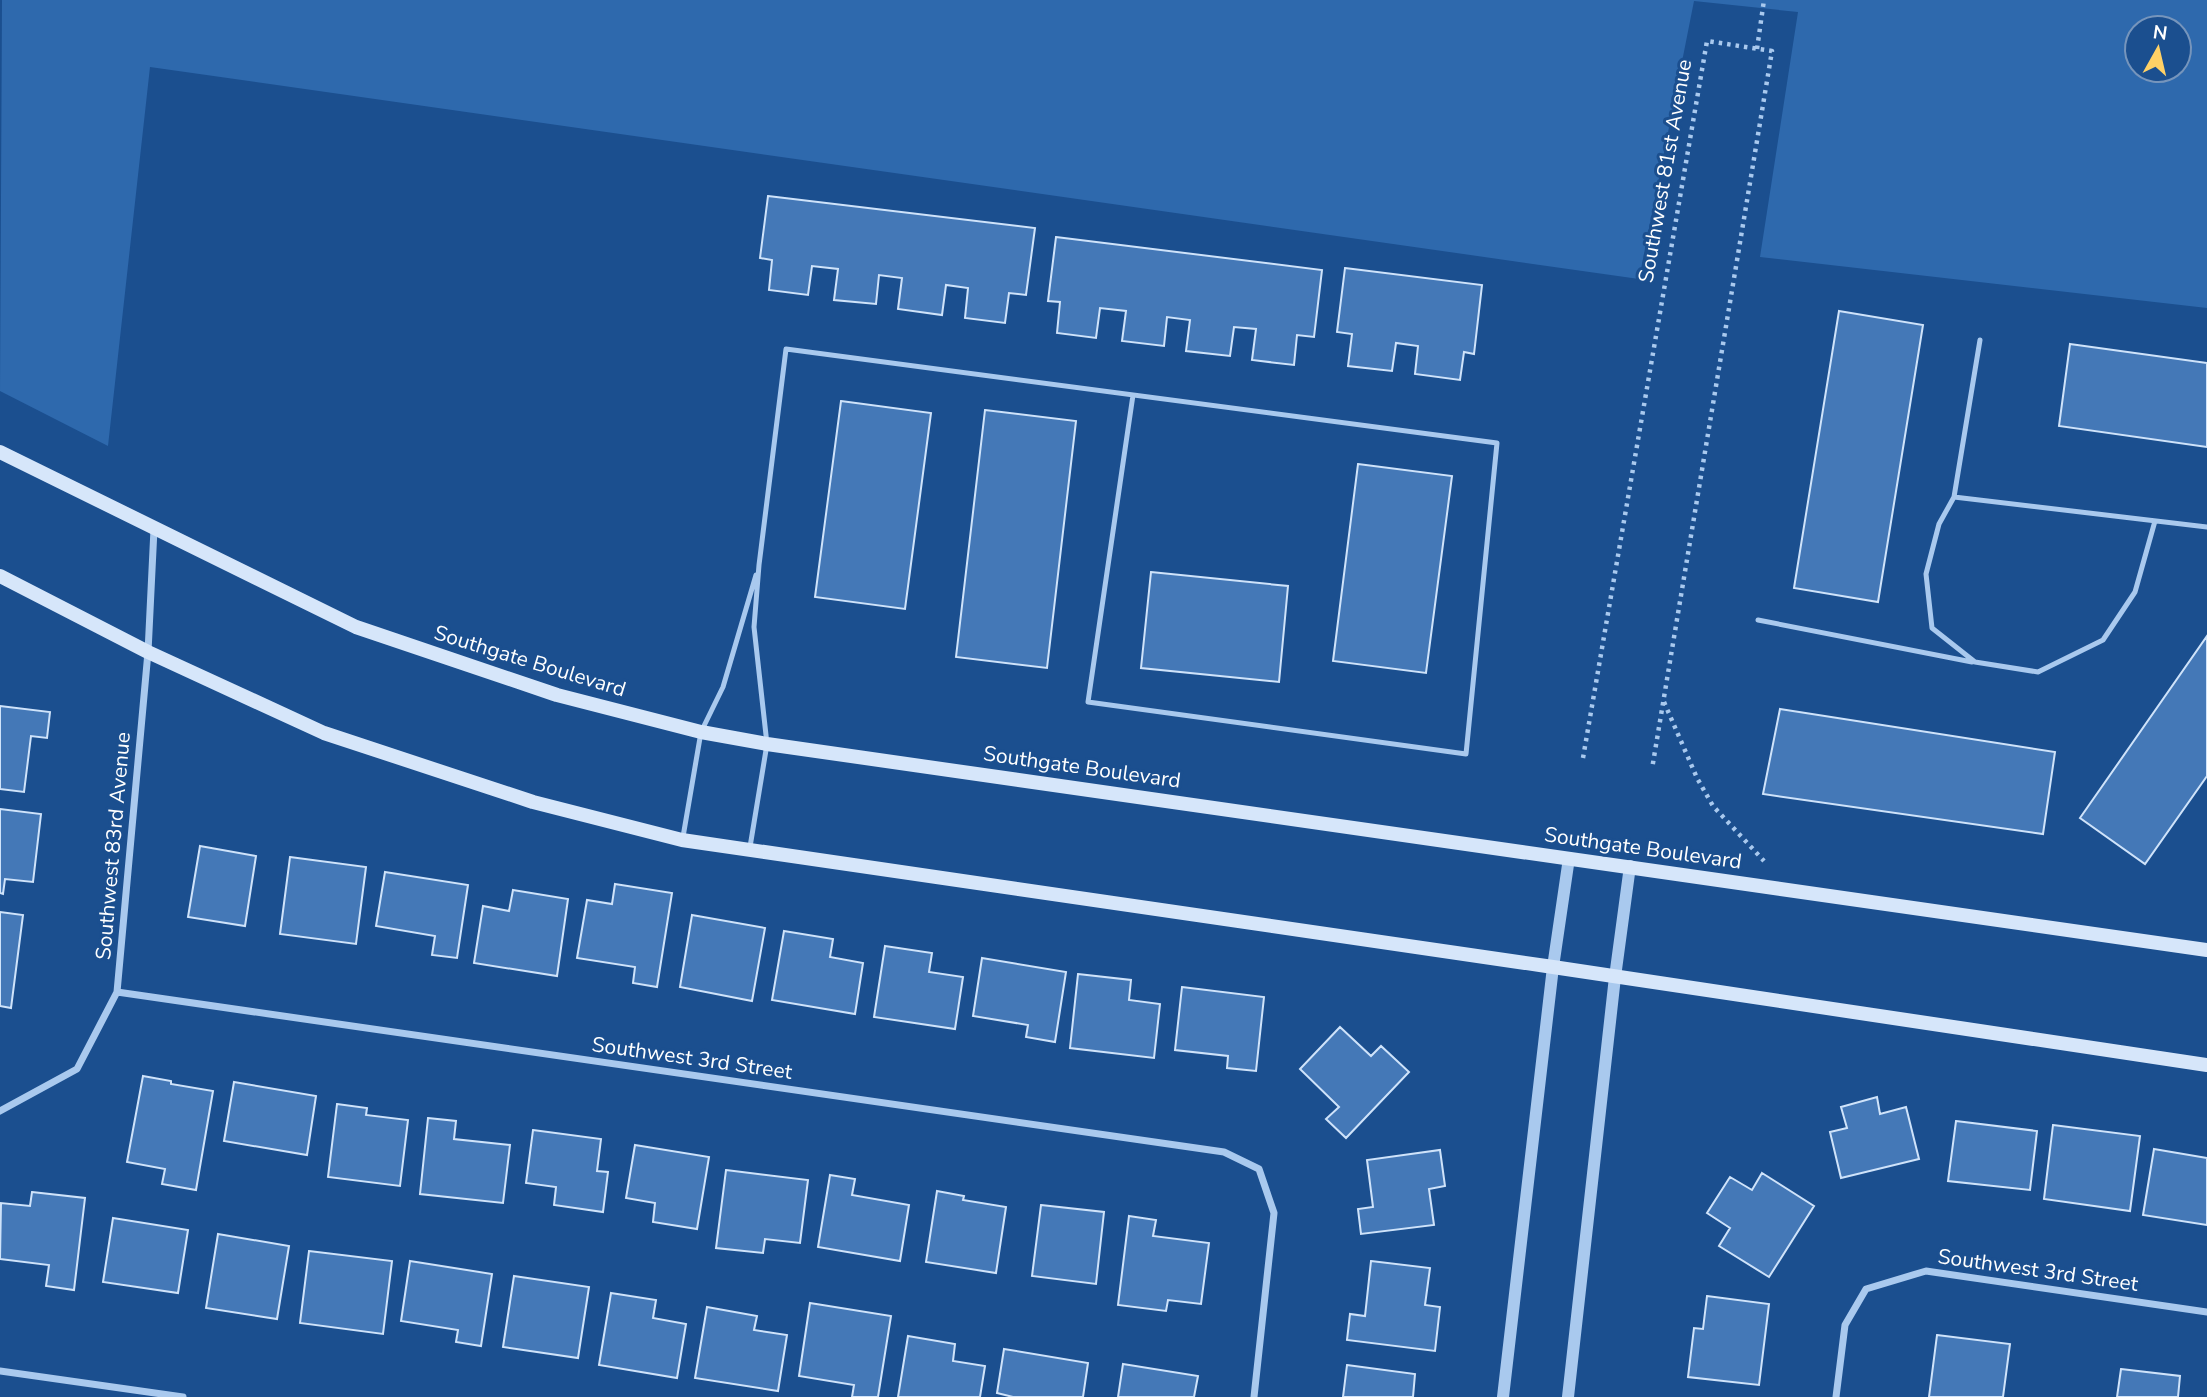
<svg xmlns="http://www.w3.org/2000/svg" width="2207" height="1397" font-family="'Nunito Sans',sans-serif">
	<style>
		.green { fill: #2e69ad; fill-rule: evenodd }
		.building { fill: #4478b7; stroke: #cfe3fa; stroke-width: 2 }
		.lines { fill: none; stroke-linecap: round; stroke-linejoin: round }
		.path { stroke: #a9c9ee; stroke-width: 4.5; stroke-dasharray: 3.5 5; stroke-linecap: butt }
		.service { stroke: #a9c9ee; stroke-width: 5 }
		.minor { stroke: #a9c9ee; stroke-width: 7 }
		.tertiary { stroke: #a9c9ee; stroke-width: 12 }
		.secondary { stroke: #d6e6fa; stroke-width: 14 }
		.labels { text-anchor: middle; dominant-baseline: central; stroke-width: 6; stroke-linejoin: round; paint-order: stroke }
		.street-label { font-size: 21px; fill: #fff; stroke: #1b4f8f }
	</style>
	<rect width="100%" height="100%" fill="#1b4f8f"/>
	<path class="green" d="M2,0h2205v308l-447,-51 38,-245 -104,-11 -55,278 -1489,-212 -42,379 -108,-55zM2179,28v42h-42v-42z"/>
	<path class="building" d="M768,196l267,32 -9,67 -17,-2 -4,30 -40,-5 3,-30 -22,-3 -4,30 -44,-6 4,-31 -23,-3 -3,29 -42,-4 4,-31 -26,-3 -4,29 -39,-5 3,-30 -12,-2z
		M1056,237l266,33 -8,67 -17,-2 -3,30 -42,-5 4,-31 -22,-2 -4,29 -44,-5 4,-31 -23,-3 -3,29 -42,-5 4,-30 -26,-3 -4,30 -39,-5 3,-31 -12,-1z
		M1345,268l137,17 -8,69 -10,-2 -4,28 -45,-6 3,-28 -22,-3 -4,28 -44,-5 4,-32 -15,-2z
		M1839,311l84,14 -45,277 -84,-14z
		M2070,344l137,19v84l-148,-21z
		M841,401l90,12 -26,196 -90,-12z
		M985,410l91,11 -29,247 -91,-11z
		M1358,464l94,12 -26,197 -93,-12z
		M1151,572l137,14 -9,96 -138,-14z
		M2207,636v140l-62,88 -65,-46z
		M0,706l50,6 -3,26 -16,-2 -7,56 -24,-3z
		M1780,709l275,43 -12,82 -280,-40z
		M0,809l41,5 -8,68 -28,-3 -2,15 -3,-1z
		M200,846l56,10 -11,70 -57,-9z
		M290,857l76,10 -10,77 -76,-10z
		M385,872l83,13 -11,73 -25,-3 3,-19 -59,-10z
		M615,884l57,9 -15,94 -24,-4 2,-16 -58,-9 10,-58 25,4z
		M513,890l55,9 -11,77 -83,-13 9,-57 26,5z
		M0,912l23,3 -12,93 -11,-2z
		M692,915l73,13 -13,73 -72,-14z
		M784,931l49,8 -3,18 33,6 -8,51 -83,-14z
		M885,946l47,7 -3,19 34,5 -8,52 -81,-12z
		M982,958l84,14 -11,70 -29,-5 2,-12 -55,-9z
		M1078,974l53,6 -2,20 31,4 -6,54 -84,-10z
		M1182,987l82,10 -8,74 -29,-3 1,-12 -53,-6z
		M1340,1027l31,29 10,-10 28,26 -63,66 -20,-19 13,-12 -39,-38z
		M143,1076l28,5v3l42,7 -17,99 -34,-6 3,-15 -38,-7z
		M234,1082l82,14 -9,59 -83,-14z
		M1877,1097l3,17 26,-7 13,52 -78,19 -11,-46 17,-4 -6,-21z
		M337,1104l30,4 -1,7 42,5 -8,66 -72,-9z
		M428,1118l28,3 -2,18 56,6 -7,58 -83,-9z
		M1956,1121l81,10 -7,59 -82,-9z
		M2053,1125l87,11 -10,75 -86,-12z
		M533,1130l68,9 -4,32 11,1 -5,40 -49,-7 2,-18 -30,-4z
		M635,1145l74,12 -12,72 -44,-7 2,-19 -29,-5z
		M2154,1149l53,9v67l-64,-10z
		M1440,1150l5,36 -16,3 5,36 -73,9 -3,-25 15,-2 -6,-47z
		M726,1170l82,10 -8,63 -35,-4 -2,14 -47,-5z
		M1762,1173l52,33 -45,71 -50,-31 11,-18 -23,-15 23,-36 22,13z
		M830,1175l25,4 -3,16 57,10 -9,56 -82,-14z
		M937,1191l27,5 -1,4 43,7 -10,66 -70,-11z
		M32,1192l53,6 -11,92 -28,-4 3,-21 -49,-6 1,-56 29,3z
		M1041,1205l63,7 -8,72 -64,-8z
		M1129,1216l27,4 -3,16 56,7 -8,61 -33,-4 -2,11 -48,-6z
		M113,1218l75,12 -10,63 -75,-11z
		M218,1234l71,12 -12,73 -71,-11z
		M309,1251l83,10 -9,73 -83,-11z
		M410,1261l82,13 -11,72 -25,-4 2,-12 -57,-9z
		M1371,1261l59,7 -5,37 15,2 -5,44 -88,-11 3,-26 15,2z
		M514,1276l75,11 -11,71 -75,-11z
		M611,1293l45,7 -3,18 33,6 -9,54 -78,-13z
		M1707,1296l62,8 -10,81 -71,-8 6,-49 9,1z
		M810,1303l81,13 -13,81h-26l2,-12 -55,-9z
		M707,1307l50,9 -3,14 33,5 -9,56 -83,-13z
		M1937,1335l73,9 -7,53h-74z
		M908,1336l47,8 -2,17 32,5 -5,31h-82z
		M1004,1349l84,14 -5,34h-70l-16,-4z
		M1123,1364l75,12 -4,21h-76z
		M1347,1365l68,9 -2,23h-70z
		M2121,1369l59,7 -2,21h-61z"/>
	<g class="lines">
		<path class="path" d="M1757,49l7,-49
			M1664,702l33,76 16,28 51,55
			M1583,758l124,-717 65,10 -120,718"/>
		<path class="service" d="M1954,497l26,-157
			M2155,521l-20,71 -32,48 -65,32 -63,-10 -43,-34 -6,-54 13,-50 15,-27 253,30
			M1758,620l214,42
			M683,837l18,-105 22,-45 33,-112
			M750,847l17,-103 -13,-117 5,-62 27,-216 711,94 -31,311 -378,-52 45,-307"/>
		<path class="minor" d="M117,992l1107,160 35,17 15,44 -20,184
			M0,1111l77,-42 40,-77 31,-340 6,-123
			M0,1371l183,26
			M1836,1397l9,-72 21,-36 60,-18 281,41"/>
		<path class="tertiary" d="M1503,1397l50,-430 16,-109
			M1568,1397l47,-420 15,-111"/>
		<path class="secondary" d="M0,452l356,175 201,68 144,37 66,12 1440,206
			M0,576l148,76 176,81 209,69 149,38 871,127 654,98"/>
	</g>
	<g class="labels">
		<g class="street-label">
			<text transform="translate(1665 171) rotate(-80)">Southwest 81st Avenue</text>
			<text transform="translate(530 661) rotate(17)">Southgate Boulevard</text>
			<text transform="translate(1082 767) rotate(8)">Southgate Boulevard</text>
			<text transform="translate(113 846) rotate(-85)">Southwest 83rd Avenue</text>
			<text transform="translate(1643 848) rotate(8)">Southgate Boulevard</text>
			<text transform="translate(692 1058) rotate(8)">Southwest 3rd Street</text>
			<text transform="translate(2038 1270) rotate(8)">Southwest 3rd Street</text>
		</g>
	</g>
	<g transform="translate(2158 49) rotate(8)"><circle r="33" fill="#1b4f8f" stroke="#7695bc" stroke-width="2"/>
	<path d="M0-5L12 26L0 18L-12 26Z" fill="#ffd166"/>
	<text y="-10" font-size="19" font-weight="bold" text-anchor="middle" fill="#ffffff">N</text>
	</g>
</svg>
